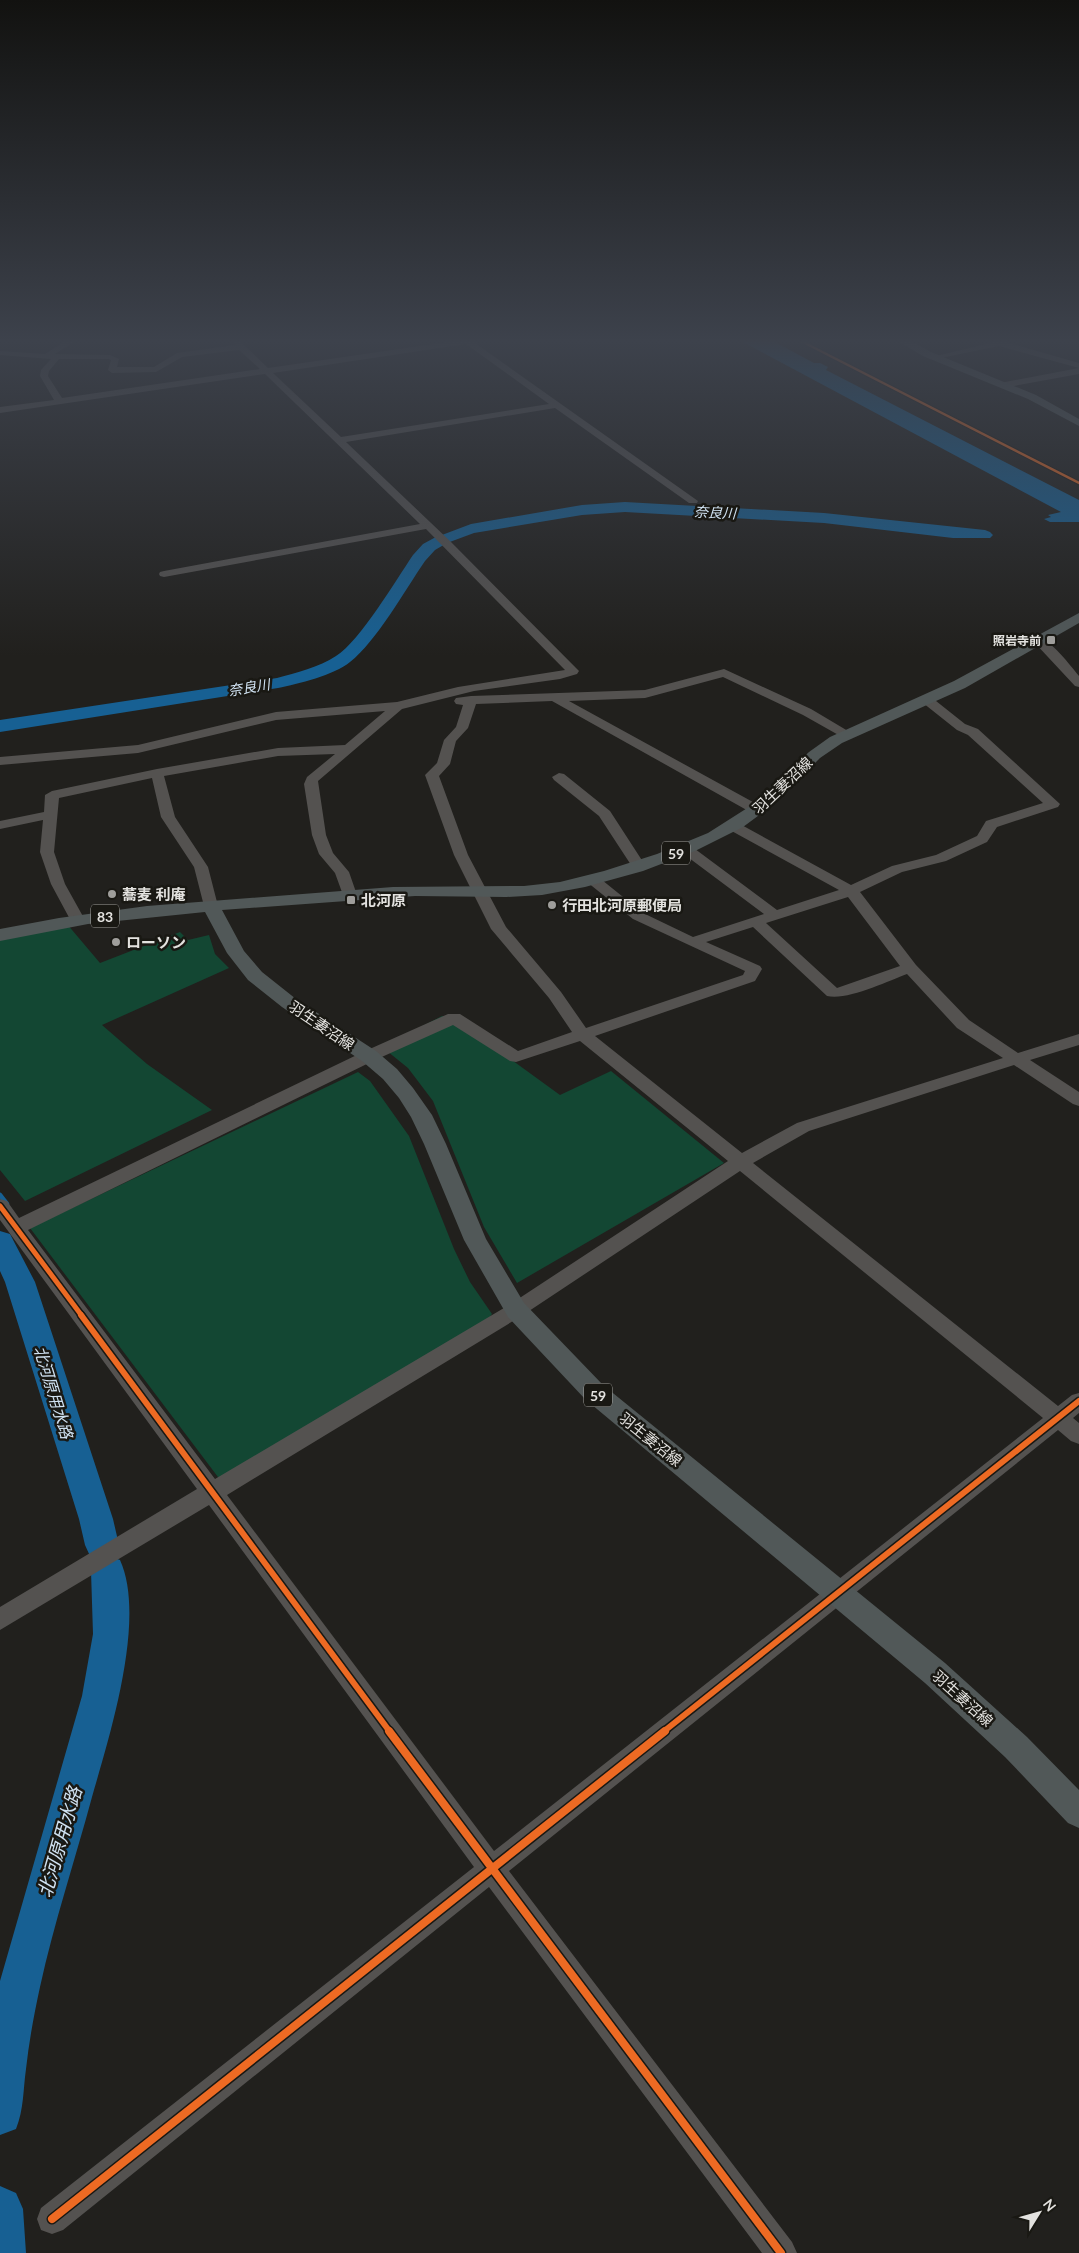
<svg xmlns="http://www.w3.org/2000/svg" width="1079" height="2253" font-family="Lato,'Noto Sans JP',sans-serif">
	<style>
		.green { fill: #134733 }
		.water { fill: #176093 }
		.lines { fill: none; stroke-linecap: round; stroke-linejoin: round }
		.stream { stroke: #176093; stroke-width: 4.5 }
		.river { fill: #176093; fill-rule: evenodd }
		.minor { fill: #545250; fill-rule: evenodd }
		.major { fill: #515858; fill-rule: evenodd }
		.cycleway-far3-casing { stroke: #191813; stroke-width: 4.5 }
		.cycleway-far2-casing { stroke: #191813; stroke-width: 8 }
		.cycleway-far1-casing { stroke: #191813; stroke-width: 9 }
		.cycleway-casing { stroke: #191813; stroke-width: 11 }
		.cycleway-far3 { stroke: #ed6a23; stroke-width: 2.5 }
		.cycleway-far2 { stroke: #ed6a23; stroke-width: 5 }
		.cycleway-far1 { stroke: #ed6a23; stroke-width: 6 }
		.cycleway { stroke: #ed6a23; stroke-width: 8 }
		.poi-dot { fill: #9f9e9b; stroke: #191813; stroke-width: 2 }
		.labels { text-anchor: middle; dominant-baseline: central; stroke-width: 5; stroke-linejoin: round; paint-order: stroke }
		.far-poi-label { font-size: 12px; font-weight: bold; fill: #e3e2df; stroke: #191813; text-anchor: end }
		.far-water-label { font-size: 14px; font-style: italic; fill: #d0e2f2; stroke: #191813 }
		.shield { fill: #191813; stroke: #a6a5a2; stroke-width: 1 }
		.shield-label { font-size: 14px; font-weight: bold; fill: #e3e2df }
		.street-label { font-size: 15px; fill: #e3e2df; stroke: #191813 }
		.poi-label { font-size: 15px; font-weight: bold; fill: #e3e2df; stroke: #191813; text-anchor: start }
		.water-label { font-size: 16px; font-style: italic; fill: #d0e2f2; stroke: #191813 }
		.near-water-label { font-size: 19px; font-style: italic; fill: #d0e2f2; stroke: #191813 }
	</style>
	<rect width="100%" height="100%" fill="#21201d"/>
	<path class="green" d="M67,924l33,39 80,-31 8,8 21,-5 6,19 14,14 -127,57 45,39 65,46 -187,91 -25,-31v-231z
		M442,1016l12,2 106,77 51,-24 113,92 -207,120 -33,-56 -51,-126 -25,-33 -26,-21z
		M358,1072l12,9 39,55 45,113 16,33 22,32 -6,8 -265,159 -191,-253z"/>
	<path class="water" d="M739,340h32l43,23h6l8,4 -2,3 253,130v22h-29l-6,-3 7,-2 -3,-2 13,-3z"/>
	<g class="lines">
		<path class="stream" d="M0,1195l7,9"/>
		<path class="river" d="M625,502l199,11 161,17 5,2 3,3 -3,3h-37l-129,-15 -199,-11 -43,3 -108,18 -27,10 -12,7 -10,11c-20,29 -49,81 -75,101 -16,13 -52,22 -72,26l-278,44v-12l277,-42c19,-5 42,-11 59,-22 24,-15 60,-76 77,-101l10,-11 11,-6 37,-14 111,-19z
			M0,1231l10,3 25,48 78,237 6,26 -5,11 -3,1 9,3c27,59 -11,177 -28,237 -17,63 -38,126 -52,190 -6,27 -11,55 -14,82 -3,21 -2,40 -10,60l-16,6v-154l82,-285 11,-62 -2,-63 5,-11 3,-1 -9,-3 -5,-11 -6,-26 -74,-237 -5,-11z
			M0,2186l16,7 7,16 3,44h-26z"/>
		<path class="minor" d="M67,340h10l-22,14 55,1 9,4 -2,8h37l23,-14 58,-8 -5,-5h9l29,28 193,-28h22l-8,3 223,158 -1,2h-8l-134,-95 -209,34 105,100 128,129 -2,3 -17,5 -86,12 -72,18 -84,72 8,54 7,18 16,19 8,23 -7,4 -7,-4 -8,-22 -16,-19 -7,-19 -8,-51 3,-7 28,-23 -57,2 -114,20 11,41 33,50 10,39 -2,3h-10l-2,-3 -10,-39 -33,-50 -9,-39 -93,20 -5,54 11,32 20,36 -3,3h-10l-21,-39 -11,-32 3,-32 -43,9v-8l44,-9 1,-17 7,-4 105,-22 121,-21 67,-3 40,-34 -109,9 -138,33 -138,12v-8l138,-12 138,-33 121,-10 61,-15 107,-17 -139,-141 -262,48 -4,-1 -1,-2 1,-2 4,-1 256,-47 -155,-150 -265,39v-6l54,-7 -14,-24 1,-6 10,-11 -51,-4v-4l45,3zM466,344l83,60 -208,33 -68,-64zM239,350l21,19 -198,29 -14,-22 1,-5 10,-12h50l2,1 -3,10 4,3 44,-1 26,-15z
			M983,340l19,1 77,22v11l-76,14 -4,-3 1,-2 79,-15 -80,-22 -63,13 -4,-2 58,-14z
			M1038,637c13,3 32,28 41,39v11l-4,-1 -41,-44 -2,-2 2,-2z
			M724,669l87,40 42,25 -1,3h-10l-39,-22 -80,-38 -78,21 -76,3 193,106 2,3 -2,3h-10l-200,-112 -76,3 -8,24 -12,13 -6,23 -11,12 29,79 38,72 55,65 25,36 157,-53 2,-4 -112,-52 -46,-37 -2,-3 2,-3h10l46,37 50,24 71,-23 -83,-62 -2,-3 2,-3h10l86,64 62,-20 -111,-61 -2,-3 2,-3h10l113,62 41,-19 44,-11 41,-19 9,-15 57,-18 -75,-68 -11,-5 -34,-27 -2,-3 6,-4 4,1 34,27 13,5 82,75 -2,3 -61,20 -10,15 -41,19 -44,11 -42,20 56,73 53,55 49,33 61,-19v11l-49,15 49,32v14l-6,-2 -59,-39 -205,66 -56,32 305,243 14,-11 7,-2v20l-6,5 6,5v21l-8,-3 -13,-11 -549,441 283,371 5,11h-35l-273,-366 -426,343 -11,4 -11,-4 -4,-11 4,-11 433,-341 -265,-362 -209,125v-23l197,-118 -197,-269v-21l7,2 12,17 344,-166 85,-38h12l58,37 54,-19 -23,-34 -58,-69 -37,-74 -29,-80 12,-12 7,-23 12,-13 7,-22 -7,-1 -2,-3 2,-3 15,-2 174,-6zM848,897l52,69 -63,22 -71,-65zM753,927l74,69c20,5 61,-15 80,-22l50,54 46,30 -206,65 -55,30 -147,-117 160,-55 7,-12 -2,-3 -54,-24zM453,1025l57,36 6,1 64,-21 148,120 -219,144 -294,174 -187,-249 347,-170zM740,1171l303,247 -549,433 -267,-356 296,-180z
			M559,773l5,1 46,37 35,54 -2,3h-10l-34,-52 -45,-36 -2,-3z"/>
		<path class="major" d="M896,340h13l22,12 105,43 43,24v7l-51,-27 -105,-43z
			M1079,613v10l-114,65 -123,55 -22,15 -46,46 -31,23 -48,24 -52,20 -58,16 -43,8 -36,2 -91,-1 -193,14 22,41 18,21 34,27 80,52 21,18 16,19 19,27 14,29 40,95 38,64 79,82 342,278 82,74 52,53v38l-11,-5 -63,-66 -80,-74 -340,-284 -77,-82 -44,-77 -40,-96 -13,-27 -12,-19 -16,-19 -21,-18 -80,-54 -34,-27 -21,-27 -22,-41 -117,12 -88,17v-12l59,-11 88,-12 246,-19 131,-1 36,-4 44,-11 53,-17 51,-21 44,-28 57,-53 21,-15 124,-56z"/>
		<defs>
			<path id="cycleway-far3" d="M799,340l280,143"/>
			<path id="cycleway-far2" d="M0,1206l82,110"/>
			<path id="cycleway-far1" d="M81,1315l309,417
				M663,1732l416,-331"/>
			<path id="cycleway" d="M389,1731l392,522
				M52,2219l613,-488"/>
		</defs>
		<use href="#cycleway-far3" class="cycleway-far3-casing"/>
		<use href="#cycleway-far2" class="cycleway-far2-casing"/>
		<use href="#cycleway-far1" class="cycleway-far1-casing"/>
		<use href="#cycleway" class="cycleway-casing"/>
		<use href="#cycleway-far3" class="cycleway-far3"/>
		<use href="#cycleway-far2" class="cycleway-far2"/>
		<use href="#cycleway-far1" class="cycleway-far1"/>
		<use href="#cycleway" class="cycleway"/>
	</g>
	<linearGradient id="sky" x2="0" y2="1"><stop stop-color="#121210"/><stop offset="0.52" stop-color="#3d424c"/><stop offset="1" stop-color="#3d424c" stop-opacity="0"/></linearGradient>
	<rect width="1079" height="656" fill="url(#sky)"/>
	<g class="poi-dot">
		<rect x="1046" y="635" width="10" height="10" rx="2.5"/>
		<circle cx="112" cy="894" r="5"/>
		<rect x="346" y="895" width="10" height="10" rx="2.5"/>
		<circle cx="552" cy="905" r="5"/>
		<circle cx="116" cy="942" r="5"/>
	</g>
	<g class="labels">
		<g class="far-poi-label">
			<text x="1041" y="640">照岩寺前</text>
		</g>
		<g class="far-water-label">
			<text transform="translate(715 512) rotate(3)">奈良川</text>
			<text transform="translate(249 687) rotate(-9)">奈良川</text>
		</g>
		<g class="shield">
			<rect x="662" y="841.5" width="28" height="23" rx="4"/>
			<rect x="91" y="904.5" width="28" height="23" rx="4"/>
			<rect x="584" y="1383.5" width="28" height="23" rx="4"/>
		</g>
		<g class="shield-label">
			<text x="676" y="853">59</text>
			<text x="105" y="916">83</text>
			<text x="598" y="1395">59</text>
		</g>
		<g class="street-label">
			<text transform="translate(782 785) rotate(-43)">羽生妻沼線</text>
			<text transform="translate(322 1025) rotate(34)">羽生妻沼線</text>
			<text transform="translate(651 1439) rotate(39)">羽生妻沼線</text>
			<text transform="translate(963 1698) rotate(42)">羽生妻沼線</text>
		</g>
		<g class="poi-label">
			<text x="122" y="894">蕎麦 利庵</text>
			<text x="361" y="900">北河原</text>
			<text x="562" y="905">行田北河原郵便局</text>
			<text x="126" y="942">ローソン</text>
		</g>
		<g class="water-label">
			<text transform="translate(54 1392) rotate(73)">北河原用水路</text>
		</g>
		<g class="near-water-label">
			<text transform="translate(59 1842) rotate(-74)">北河原用水路</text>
		</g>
	</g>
	<g transform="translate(1039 2213) rotate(53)" stroke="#191813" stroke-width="4" paint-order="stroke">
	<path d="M0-4L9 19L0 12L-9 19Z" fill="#e3e2df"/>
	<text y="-8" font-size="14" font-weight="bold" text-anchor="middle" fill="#e3e2df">N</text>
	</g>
</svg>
